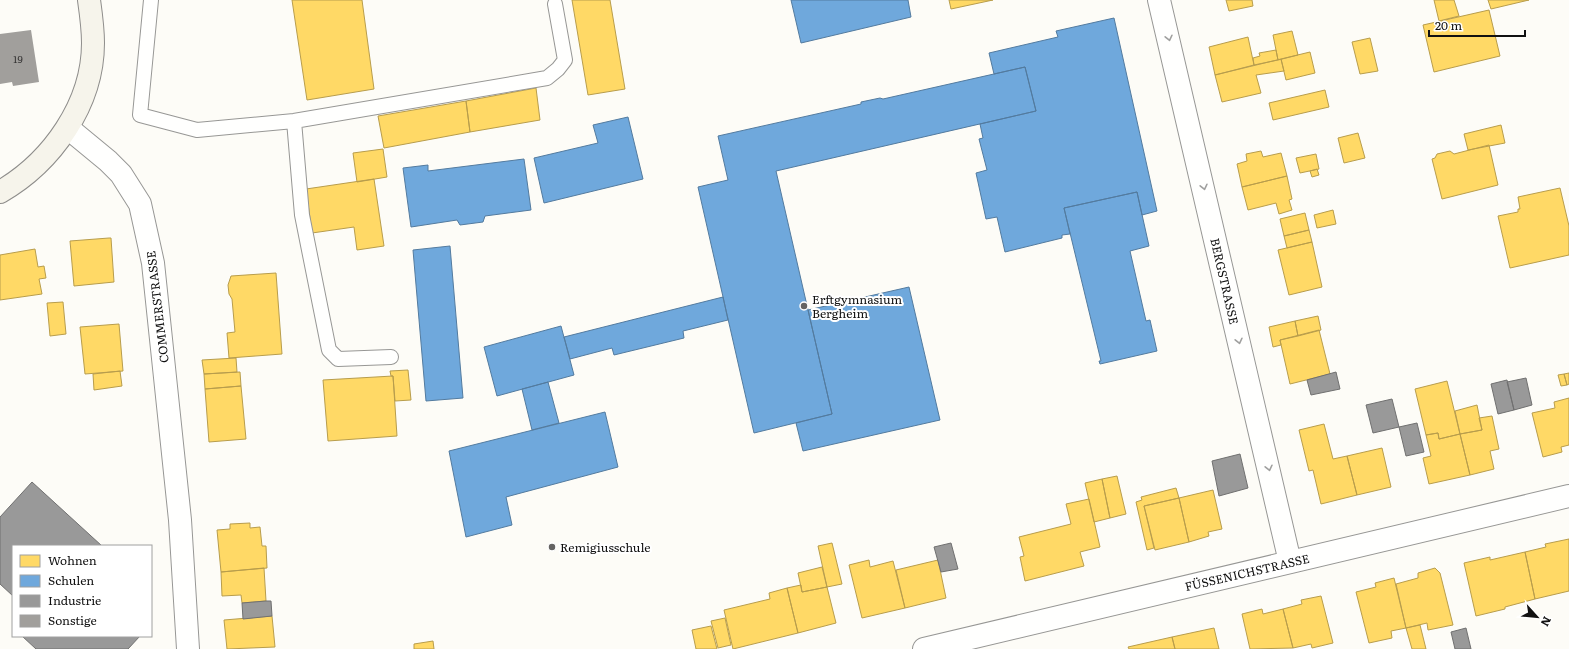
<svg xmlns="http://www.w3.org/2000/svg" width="1569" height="649" font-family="Literata,serif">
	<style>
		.homes { fill: #ffd966; stroke: #b89d4c }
		.schools { fill: #6fa8dc; stroke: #537b9f }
		.industry { fill: #999; stroke: #707070 }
		.building { fill: #a19f9c }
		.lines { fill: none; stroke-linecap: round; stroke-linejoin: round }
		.service-casing { stroke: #979795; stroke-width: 16 }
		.minor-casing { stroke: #979795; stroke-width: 24 }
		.secondary-casing { stroke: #8e8d8b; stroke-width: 24 }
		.service { stroke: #fffffe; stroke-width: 14 }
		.minor { stroke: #fffffe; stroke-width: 22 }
		.secondary { stroke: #f6f4eb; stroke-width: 22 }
		.oneway { stroke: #a0a09f }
		.poi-dot { fill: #646362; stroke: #fff; stroke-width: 1.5 }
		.labels { text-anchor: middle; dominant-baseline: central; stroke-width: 4; stroke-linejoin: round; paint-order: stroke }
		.number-label { font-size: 10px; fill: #353434 }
		.street-label { font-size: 12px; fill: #111; stroke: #fff }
		.poi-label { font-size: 12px; fill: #111; stroke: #fff; text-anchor: start }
	</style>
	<rect width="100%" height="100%" fill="#fdfcf7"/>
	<path class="homes" d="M292,0h70l12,89 -67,11z
		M572,0h38l15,89 -37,6z
		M949,0h44l-42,9z
		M1226,0h26l1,6 -24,5z
		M1434,0h20l5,16 -20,5z
		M1488,0h41l-38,9z
		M1489,10l11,46 -66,16 -11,-47z
		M1292,31l6,24 -20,5 -5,-25z
		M1248,37l6,28 -39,10 -6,-28z
		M1370,38l8,33 -18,3 -8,-32z
		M1276,50l2,10 -24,5 -1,-7 7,-2 -1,-3z
		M1310,52l5,21 -29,7 -5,-21z
		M1281,59l3,12 -28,4 5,18 -39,9 -7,-27z
		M536,88l4,32 -70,12 -4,-31z
		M1325,90l4,17 -56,13 -4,-17z
		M466,101l4,31 -86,16 -6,-32z
		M1501,125l4,18 -37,7 -4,-16z
		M1358,133l7,25 -21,5 -6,-25z
		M1489,145l9,40 -56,14 -10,-40 3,-1 2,-4 13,-3 4,3z
		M383,149l4,28 -30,5 -4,-29z
		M1261,151l2,6 18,-4 6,23 -45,11 -5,-23 10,-3 -1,-7z
		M1316,154l3,15 -19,4 -4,-15z
		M1317,169l2,6 -7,2 -2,-6z
		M1287,176l5,23 -3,1 3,10 -13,4 -3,-11 -28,7 -6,-23z
		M374,179l10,67 -27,4 -3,-23 -42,6 -6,-44z
		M1560,188l9,38v29l-59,13 -12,-52 20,-4v-3h2l-2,-12z
		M1333,210l3,14 -19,4 -3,-13z
		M1305,213l4,17 -25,6 -4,-17z
		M1309,230l3,12 -25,6 -3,-12z
		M109,238h2l3,44 -40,4 -4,-45z
		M1312,242l10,45 -33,8 -11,-45z
		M35,249l3,18 6,-1 2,12 -7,1 3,15 -42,6v-45z
		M276,273l6,81 -53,4 -2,-25 8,-1 -3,-33 -3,-5 -1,-9 3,-9z
		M63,302l3,32 -16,2 -3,-33z
		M1318,316l3,14 -23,6 -3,-15z
		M1295,321l3,15 -18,4 1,5 -8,2 -4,-20z
		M119,324l4,47 -38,3 -5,-47z
		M1319,330l11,44 -40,10 -10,-44z
		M236,358l1,14 -33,2 -2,-14z
		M408,370l3,30 -16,1 -2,-25h-2l-1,-5z
		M120,371l2,15 -28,4 -1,-16z
		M240,372l1,14 -36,3 -1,-15z
		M1569,373v11l-2,1 -3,-11z
		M1564,374l3,11 -6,1 -3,-11z
		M393,376l4,60 -69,5 -5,-61z
		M1447,381l13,53 -21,5 -1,-6 -12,2 -11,-46z
		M241,386l5,53 -37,3 -4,-53z
		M1569,398v47l-8,2 1,5 -19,5 -11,-44 23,-5 -1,-6z
		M1477,405l5,25 -22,4 -5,-23z
		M1492,416l7,33 -9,2 4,18 -24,6 -10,-41 22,-4 -3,-12z
		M1324,424l9,35 14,-3 10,39 -36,9 -8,-34 -4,1 -10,-41z
		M1438,433l1,6 21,-5 10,41 -41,9 -6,-26 8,-2 -5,-21z
		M1382,448l9,39 -34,8 -10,-39z
		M1117,476l9,38 -16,4 -8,-39z
		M1102,479l8,39 -16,4 -9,-39z
		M1176,488l3,10 -35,8 10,42 -7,2 -11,-48 6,-2 -1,-3z
		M1213,490l9,39 -14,3 1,4 -20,6 -10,-44z
		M1179,498l10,44 -34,8 -11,-44z
		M1089,499l11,48 -20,5 4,14 -59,15 -5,-24 4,-1 -5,-19 52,-13 -5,-20z
		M250,523v5l10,-1 2,19h4l1,22 -46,4 -4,-42 13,-1v-5z
		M1569,539v52l-34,8 -10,-47 21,-5 -1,-3z
		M832,543l10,41 -15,3 -9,-41z
		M1525,552l10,47 -30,8v2l-29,7 -12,-53 26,-6v3z
		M869,560l1,7 23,-6 12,47 -43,10 -13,-53z
		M938,560l8,38 -41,10 -9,-38z
		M822,567l5,20 -25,5 -4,-19z
		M264,568l2,33 -24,2 -1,-8 -19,1 -1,-24z
		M1435,568l5,5 13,52 -25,5 -1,-7 -21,5 -10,-44 22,-6v-5z
		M1394,578l12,50 -15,3 1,7 -23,5 -13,-51 20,-5 -1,-4z
		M801,585l1,7 25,-5 9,36 -38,10 -11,-45z
		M787,588l11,45 -65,16 -9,-39 46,-11 -1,-6z
		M1321,596l12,47 -21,5 -1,-4 -18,4 -10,-39 19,-5 -1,-4z
		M1262,609l1,5 20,-5 10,39 -43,1 -8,-35z
		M272,616l3,31 -48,2 -3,-29z
		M725,618l6,27 -13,3 -7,-27z
		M1420,625l6,24h-14l-6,-21z
		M711,626l6,23h-21l-4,-19z
		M1214,628l5,21h-44l-3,-12z
		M1172,637l3,12h-46l-1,-2z
		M433,641l1,8h-20v-5z"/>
	<path class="schools" d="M791,0h117l3,17 -110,26z
		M1114,18l43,193 -15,4 -5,-23 -73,16 6,26 -8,1v3l-57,14 -8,-35 -11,2 -10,-46 11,-3 -8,-31 4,-1 -3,-14 56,-13 -11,-44 -31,7 -5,-21 69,-16 -2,-6z
		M1025,67l11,44 -260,60 56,243 -78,19 -56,-246 30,-7 -10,-44 143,-32v-2l19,-4 3,1z
		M628,117l15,62 -99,24 -10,-45 64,-15 -5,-18z
		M524,159l7,51 -46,6 -2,6 -23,3 -3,-5 -46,7 -8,-59 25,-3v6z
		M1137,192l12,54 -19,5 16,70 4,-1 7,31 -57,13 -1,-3h2l-37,-153z
		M450,246l13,152 -37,3 -13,-151z
		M909,287l31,133 -137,31 -7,-28 36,-9 -24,-104z
		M723,297l5,23 -45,11 1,7 -70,17 -2,-7 -42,11 -6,-22z
		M561,326l13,49 -77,21 -13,-49z
		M548,382l11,41 -27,7 -10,-41z
		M605,412l13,55 -112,30 6,28 -46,12 -17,-86z"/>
	<path class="industry" d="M1336,372l4,17 -29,6 -4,-15z
		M1526,378l6,27 -18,5 -7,-28z
		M1507,380l7,30 -16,4 -7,-30z
		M1392,399l7,28 -26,6 -7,-28z
		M1417,423l7,29 -18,4 -7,-29z
		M1240,454l8,34 -29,8 -7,-35z
		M32,482l70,64h-89v50l-13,-12v-67z
		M951,543l7,26 -17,3 -7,-25z
		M266,601h5l1,15 -29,3 -1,-16z
		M1466,628l5,21h-16l-4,-17z
		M22,636h118l-12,13h-92z"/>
	<path class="building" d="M31,30l8,52 -26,4 -1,-4 -12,2v-50z"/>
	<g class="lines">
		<defs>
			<path id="service" d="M151,0l-11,115 57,15 97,-9 253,-43 11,-9 7,-9 -10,-56
				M294,121l8,94 27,135 9,9 53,-2"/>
			<path id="minor" d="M1159,0l131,562
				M68,128l40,33 13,13 19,30 13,59 27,257 8,129
				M924,649l645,-153"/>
			<path id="secondary" d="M0,192c52,-30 93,-88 93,-149 0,-14 -2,-29 -4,-43"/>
		</defs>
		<use href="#service" class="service-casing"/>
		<use href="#minor" class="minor-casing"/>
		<use href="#secondary" class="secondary-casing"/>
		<use href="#service" class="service"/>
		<use href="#minor" class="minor"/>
		<use href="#secondary" class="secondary"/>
	</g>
	<defs><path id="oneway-chevron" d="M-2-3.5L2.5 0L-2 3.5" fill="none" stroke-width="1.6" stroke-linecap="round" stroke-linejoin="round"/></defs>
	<g class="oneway">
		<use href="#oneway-chevron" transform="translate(1169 38) rotate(77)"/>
		<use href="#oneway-chevron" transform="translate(1204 187) rotate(77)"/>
		<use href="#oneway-chevron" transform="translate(1239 341) rotate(77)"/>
		<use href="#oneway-chevron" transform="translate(1269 468) rotate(77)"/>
	</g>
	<g class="poi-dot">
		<circle cx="804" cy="306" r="4"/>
		<circle cx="552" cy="547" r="4"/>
	</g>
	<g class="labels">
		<g class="number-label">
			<text x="18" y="58">19</text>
		</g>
		<g class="street-label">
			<text transform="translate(1225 281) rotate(77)">BERGSTRASSE</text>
			<text transform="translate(157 307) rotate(-97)">COMMERSTRASSE</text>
			<text transform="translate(1247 572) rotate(-13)">FÜSSENICHSTRASSE</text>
		</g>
		<g class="poi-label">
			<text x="812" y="299">Erftgymnasium<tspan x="812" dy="14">Bergheim</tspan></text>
			<text x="560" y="547">Remigiusschule</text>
		</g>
	</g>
	<rect x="12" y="545" width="140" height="92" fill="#ffffff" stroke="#a0a0a0"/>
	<rect x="20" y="555" width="20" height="12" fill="#ffd966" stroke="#a0a0a0"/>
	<text x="48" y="565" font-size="12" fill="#111111">Wohnen</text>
	<rect x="20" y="575" width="20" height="12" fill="#6fa8dc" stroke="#a0a0a0"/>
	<text x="48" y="585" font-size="12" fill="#111111">Schulen</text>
	<rect x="20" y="595" width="20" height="12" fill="#999999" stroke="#a0a0a0"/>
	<text x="48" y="605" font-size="12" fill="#111111">Industrie</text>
	<rect x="20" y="615" width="20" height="12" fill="#a19f9c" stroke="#a0a0a0"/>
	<text x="48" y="625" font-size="12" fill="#111111">Sonstige</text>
	<g transform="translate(1537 617) rotate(117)" stroke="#ffffff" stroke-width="3" paint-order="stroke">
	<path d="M0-3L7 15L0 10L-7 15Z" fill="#111111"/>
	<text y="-6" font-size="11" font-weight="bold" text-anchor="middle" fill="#111111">N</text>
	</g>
	<path d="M1429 30v6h96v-6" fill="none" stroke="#111111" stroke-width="2"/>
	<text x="1435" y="30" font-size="12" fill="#111111" stroke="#ffffff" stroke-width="3" paint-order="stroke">20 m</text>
</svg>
